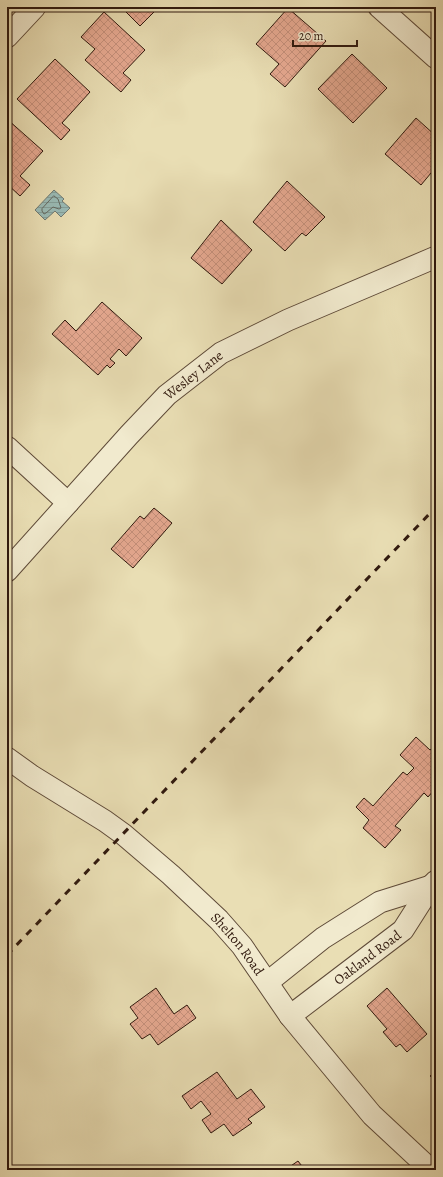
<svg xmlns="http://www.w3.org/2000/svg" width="443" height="1177" font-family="Alegreya,serif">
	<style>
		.water { fill: url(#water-rules); stroke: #707a73 }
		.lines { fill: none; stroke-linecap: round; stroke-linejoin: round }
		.shore { stroke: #656a62; stroke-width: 1 }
		.building { fill: url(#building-cross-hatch); stroke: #30190e }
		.minor-casing { stroke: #5e4a38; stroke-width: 23 }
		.minor { stroke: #f1eace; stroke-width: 21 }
		.rail { stroke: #30190e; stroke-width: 3; stroke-dasharray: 7 7; stroke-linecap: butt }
		.labels { text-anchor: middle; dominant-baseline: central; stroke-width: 3; stroke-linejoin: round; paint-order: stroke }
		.street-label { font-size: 14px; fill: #30190e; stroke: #f1eace }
	</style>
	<defs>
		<pattern id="water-rules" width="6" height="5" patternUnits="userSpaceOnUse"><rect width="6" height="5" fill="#9abbb6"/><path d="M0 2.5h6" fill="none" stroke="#85a09b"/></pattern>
		<pattern id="building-cross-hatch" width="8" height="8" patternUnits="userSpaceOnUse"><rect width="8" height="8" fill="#e5a890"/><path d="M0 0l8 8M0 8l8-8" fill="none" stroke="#c5907b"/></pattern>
	</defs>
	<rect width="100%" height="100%" fill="#e9deb4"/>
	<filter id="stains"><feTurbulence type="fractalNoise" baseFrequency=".005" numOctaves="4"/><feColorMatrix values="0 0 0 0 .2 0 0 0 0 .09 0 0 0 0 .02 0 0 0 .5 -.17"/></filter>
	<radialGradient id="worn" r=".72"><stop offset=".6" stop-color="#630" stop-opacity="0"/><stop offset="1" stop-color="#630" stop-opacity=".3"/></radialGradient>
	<path class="water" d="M54,190l10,9 -2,2 8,7 -9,9 -6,-6 -10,9 -10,-10z"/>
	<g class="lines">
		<path class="shore" d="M54,196l4,3 3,9 -2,1 -6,-2 -7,6 -2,1 -2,-3v-2z"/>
	</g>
	<path class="building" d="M121,7h38l-19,19z
		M288,8l38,33 -41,46 -15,-13 9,-10 -23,-20z
		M104,12l41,38 -22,23 8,7 -10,12 -36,-32 10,-11 -14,-12z
		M352,54l35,34 -34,35 -35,-34z
		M55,59l35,33 -28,31 8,7 -9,10 -44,-41z
		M416,118l20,18v31l-15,18 -36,-31z
		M7,119l36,32 -23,25 10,9 -10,11 -13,-12z
		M287,181l38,36 -19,19 -4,-3 -17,18 -32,-29z
		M221,220l31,30 -30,34 -31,-26z
		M102,302l40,36 -16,18 -7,-7 -9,10 5,4 -5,5 -3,-3 -9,10 -46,-41 13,-14 11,11z
		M154,508l18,15 -39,45 -22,-19 29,-33 4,3z
		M416,737l14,13 6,-6v44l-8,9 -4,-4 -29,33 6,4 -16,18 -22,-20 6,-8 -13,-13 8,-9 9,8 30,-34 4,3 7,-7 -14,-13z
		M156,988l18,26 13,-9 9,13 -38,27 -8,-11 -8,5 -12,-15 8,-6 -8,-11z
		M387,988l40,46 -20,18 -7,-8 -4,3 -13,-15 4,-3 -20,-23z
		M436,1070v11l-6,-5z
		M217,1072l20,27 14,-10 14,18 -17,12 4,4 -19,13 -9,-12 -13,9 -9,-13 9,-6 -10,-13 -10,8 -9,-13z
		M298,1161l7,9h-20z"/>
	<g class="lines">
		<defs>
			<g id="minor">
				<path d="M379,7l57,51"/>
				<path d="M7,37l28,-30"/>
				<path d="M7,447l61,56"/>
				<path id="s1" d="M7,571l122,-136 38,-40 54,-42 67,-33 148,-63"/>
				<path id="s2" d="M7,758l25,18 73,45 18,13 48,41 48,45 23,26 48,70 82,99 59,55"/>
				<path d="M268,982l55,-44 57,-36 51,-16"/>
				<path id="s3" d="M290,1016l113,-86 28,-44 5,-5"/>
			</g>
		</defs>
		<use href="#minor" class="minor-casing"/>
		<use href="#minor" class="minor"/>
		<path class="rail" d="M7,955l429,-448"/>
	</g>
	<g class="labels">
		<g class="street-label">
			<text stroke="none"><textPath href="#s1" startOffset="271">Wesley Lane</textPath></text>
			<text stroke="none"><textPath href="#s2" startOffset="298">Shelton Road</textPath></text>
			<text stroke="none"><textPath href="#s3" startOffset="97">Oakland Road</textPath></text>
		</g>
	</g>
	<rect width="443" height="1177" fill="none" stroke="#e9deb4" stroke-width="24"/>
	<rect x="8" y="8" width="427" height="1161" fill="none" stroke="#30190e" stroke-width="2"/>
	<rect x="12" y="12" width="419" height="1153" fill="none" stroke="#30190e"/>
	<path d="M293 40v6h64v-6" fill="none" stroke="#30190e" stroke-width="2"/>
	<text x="299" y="40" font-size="12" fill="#30190e" stroke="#f1eace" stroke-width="3" paint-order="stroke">20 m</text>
	<rect width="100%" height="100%" filter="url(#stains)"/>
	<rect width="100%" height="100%" fill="url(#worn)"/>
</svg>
